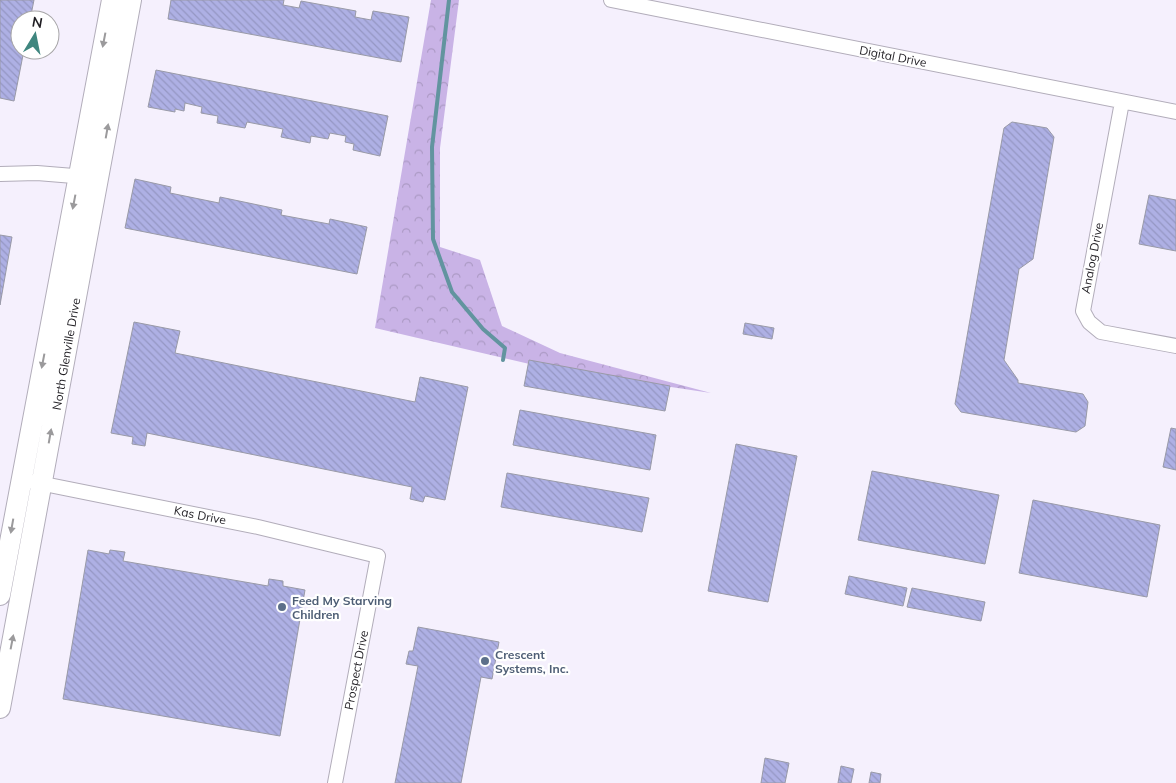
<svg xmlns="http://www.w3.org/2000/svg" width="1176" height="783" font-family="Mulish,sans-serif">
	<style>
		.forest { fill: url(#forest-crowns) }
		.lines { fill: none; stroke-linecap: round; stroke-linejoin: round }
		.stream { stroke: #62949f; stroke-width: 4 }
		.building { fill: url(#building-back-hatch); stroke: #999aa7 }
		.street-casing { stroke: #b2adba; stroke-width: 16 }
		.secondary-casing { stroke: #b2adba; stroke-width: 22 }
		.street { stroke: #fff; stroke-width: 14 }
		.secondary { stroke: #fff; stroke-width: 20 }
		.oneway { fill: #9b9a9c }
		.service-dot { fill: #5c6f8a; stroke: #fff; stroke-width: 2 }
		.labels { text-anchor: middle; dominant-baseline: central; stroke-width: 4.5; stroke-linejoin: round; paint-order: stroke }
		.street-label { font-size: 12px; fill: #201e23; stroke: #fff }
		.service-label { font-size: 12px; font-weight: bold; fill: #4e5e75; stroke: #fff; text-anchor: start }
	</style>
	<defs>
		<pattern id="forest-crowns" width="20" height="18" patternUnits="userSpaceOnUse" patternTransform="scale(1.25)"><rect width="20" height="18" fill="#c9b3e6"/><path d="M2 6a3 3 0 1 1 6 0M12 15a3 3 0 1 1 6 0" fill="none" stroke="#ac9ac5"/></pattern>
		<pattern id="building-back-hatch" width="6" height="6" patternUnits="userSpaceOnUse" patternTransform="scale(1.25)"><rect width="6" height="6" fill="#aeb0e4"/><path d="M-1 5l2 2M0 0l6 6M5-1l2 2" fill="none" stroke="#9597c3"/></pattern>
	</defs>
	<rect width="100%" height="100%" fill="#f5f0fd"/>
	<path class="forest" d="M431,0h28l-19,148v99l40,13 22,66 58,27 151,40 -160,-24 -176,-41z"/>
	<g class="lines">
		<path class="stream" d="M449,0l-17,147 1,92 19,53 31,37 22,19 -2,12"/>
	</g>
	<path class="building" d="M0,0h34l-4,20h-10v30h4l-10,51 -14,-3z
		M171,0h113l-1,5 16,3 2,-7 55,10 -1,6 16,3 2,-9 36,6 -8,45 -233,-43z
		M156,70l232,46 -8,40 -27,-6 1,-6 -9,-2 1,-6 -16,-3 -2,6 -17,-3 -1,7 -29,-6 2,-8 -36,-7 -2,6 -28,-5 1,-7 -17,-3 1,-6 -17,-4 -1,8 -9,-2v3l-27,-5z
		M1012,122l35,6 7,9 -21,122 -14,10 -15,91 14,20v3l65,11 5,8 -3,24 -9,6 -115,-20 -6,-8 49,-276z
		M135,179l36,8 -1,6 49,10 1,-6 62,13 -1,5 48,9 1,-5 37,8 -10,47 -232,-46z
		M1149,195l27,5v51l-37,-7z
		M0,235l12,2 -12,68z
		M134,322l46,9 -5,22 240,49 5,-25 48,10 -23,113 -20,-4 -2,6 -13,-3 2,-12 -265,-54 -2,13 -13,-2 1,-7 -22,-4z
		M745,323l29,5 -2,11 -29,-5z
		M529,360l141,26 -5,25 -141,-25z
		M520,410l136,25 -6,35 -137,-25z
		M1171,428l5,1v41l-13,-3z
		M736,444l61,12 -29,146 -60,-11z
		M872,471l127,24 -14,69 -127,-24z
		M507,473l142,25 -7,34 -141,-25z
		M1033,500l127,25 -13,72 -128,-24z
		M88,550l21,4 1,-4 15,2 -2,9 145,25 1,-7 14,2v5l22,4 -25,146 -217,-37z
		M849,576l58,12 -4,18 -58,-12z
		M912,588l73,14 -4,19 -74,-14z
		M418,627l81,15 -7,37 -11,-2 -20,106h-66l23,-117 -12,-2 3,-13h4z
		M765,758l24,5 -4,20h-24z
		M841,766l13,3 -3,14h-13z
		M871,772l10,2 -1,9h-11z"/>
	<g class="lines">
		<defs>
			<path id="street" d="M611,0l565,112
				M1122,102l-39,209 6,11 12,10 75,14
				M0,174l37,-1 49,4
				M34,482l224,45 120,29 -43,227"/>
			<path id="secondary" d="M0,595l112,-595
				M0,708l131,-708"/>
		</defs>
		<use href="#street" class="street-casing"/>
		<use href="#secondary" class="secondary-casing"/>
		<use href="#street" class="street"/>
		<use href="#secondary" class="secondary"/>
	</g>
	<defs><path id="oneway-solid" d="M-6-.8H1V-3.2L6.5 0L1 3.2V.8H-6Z" transform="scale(1.25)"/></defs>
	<g class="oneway">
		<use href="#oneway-solid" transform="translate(104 40) rotate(101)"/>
		<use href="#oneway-solid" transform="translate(107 131) rotate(-80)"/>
		<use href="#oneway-solid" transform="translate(74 202) rotate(101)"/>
		<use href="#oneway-solid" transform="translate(43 361) rotate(101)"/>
		<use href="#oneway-solid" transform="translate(50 436) rotate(-80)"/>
		<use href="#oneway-solid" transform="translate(12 526) rotate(100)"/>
		<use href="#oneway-solid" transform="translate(12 642) rotate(-79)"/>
	</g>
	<g class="service-dot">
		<circle cx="282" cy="607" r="5"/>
		<circle cx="485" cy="661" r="5"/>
	</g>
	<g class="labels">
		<g class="street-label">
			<text transform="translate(893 56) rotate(11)">Digital Drive</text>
			<text transform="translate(1092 258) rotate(-79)">Analog Drive</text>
			<text transform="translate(66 354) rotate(-80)">North Glenville Drive</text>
			<text transform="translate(200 515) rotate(11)">Kas Drive</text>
			<text transform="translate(356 670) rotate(-79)">Prospect Drive</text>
		</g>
		<g class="service-label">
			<text x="292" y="600">Feed My Starving<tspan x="292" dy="14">Children</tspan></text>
			<text x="495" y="654">Crescent<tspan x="495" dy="14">Systems, Inc.</tspan></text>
		</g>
	</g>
	<g transform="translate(35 35) rotate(10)"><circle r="24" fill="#ffffff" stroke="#a6a5a7"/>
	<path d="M0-4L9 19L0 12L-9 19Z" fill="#3f867f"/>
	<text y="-8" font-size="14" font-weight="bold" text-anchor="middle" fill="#201e23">N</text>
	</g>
</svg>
